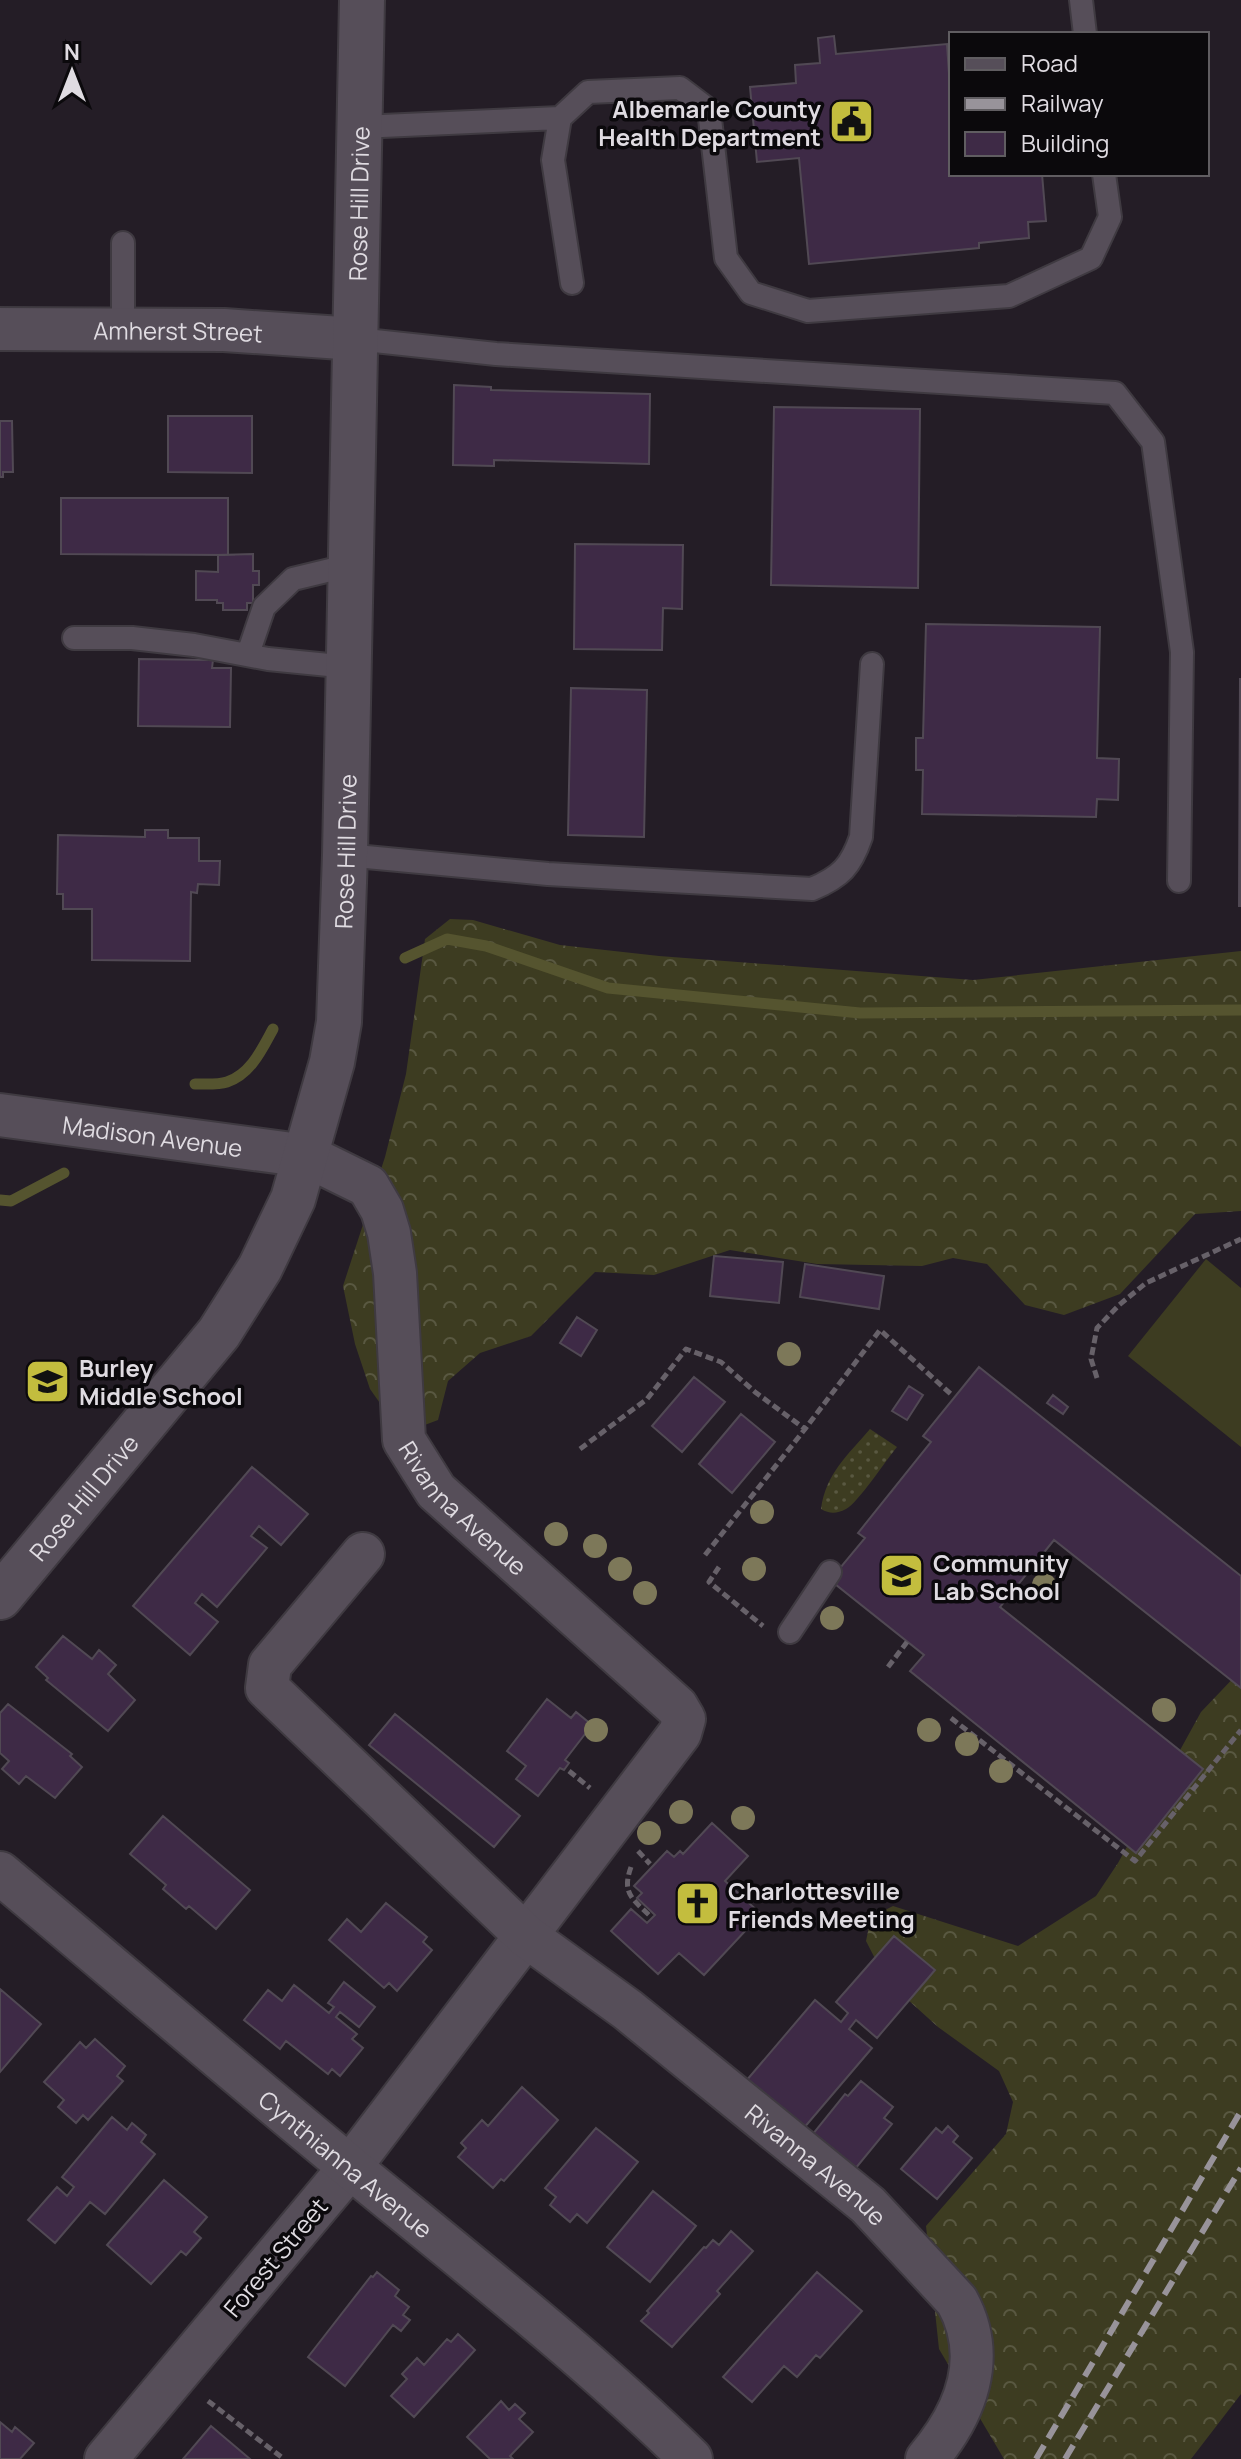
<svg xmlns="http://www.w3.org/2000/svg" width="1241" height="2459" font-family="Manrope,sans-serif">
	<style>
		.green { fill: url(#green-dots) }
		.forest { fill: url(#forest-crowns) }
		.pitch { fill: #3d3c21 }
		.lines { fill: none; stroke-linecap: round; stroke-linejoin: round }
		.stream { stroke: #55542f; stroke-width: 11 }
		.building { fill: #3e2a46; stroke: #514954; stroke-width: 2 }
		.lane-casing { stroke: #3f3a41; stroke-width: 26 }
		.street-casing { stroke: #3f3a41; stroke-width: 46 }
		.secondary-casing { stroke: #3f3a41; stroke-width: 48 }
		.path { stroke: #676169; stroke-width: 5; stroke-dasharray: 8 4; stroke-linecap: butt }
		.lane { stroke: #564e59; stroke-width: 22 }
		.street { stroke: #564e59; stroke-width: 42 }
		.secondary { stroke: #564e59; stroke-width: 44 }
		.rail { stroke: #98939a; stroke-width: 6; stroke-dasharray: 16 8; stroke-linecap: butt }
		.tree { fill: #7d7859 }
		.labels { text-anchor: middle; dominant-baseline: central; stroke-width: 7; stroke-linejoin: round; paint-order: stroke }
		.poi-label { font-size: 24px; font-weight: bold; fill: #dfdbe1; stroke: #0b090c; text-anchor: start }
		.street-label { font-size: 24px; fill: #dfdbe1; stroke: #0b090c }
	</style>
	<defs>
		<pattern id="green-dots" width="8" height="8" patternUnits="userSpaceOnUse" patternTransform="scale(2)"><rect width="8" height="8" fill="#3d3c21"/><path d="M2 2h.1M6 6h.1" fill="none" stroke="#595841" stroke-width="1.8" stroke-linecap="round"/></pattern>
		<pattern id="forest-crowns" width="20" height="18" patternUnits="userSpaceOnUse" patternTransform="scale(2)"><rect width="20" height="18" fill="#3d3c21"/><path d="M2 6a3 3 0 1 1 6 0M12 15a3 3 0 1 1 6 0" fill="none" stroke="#595841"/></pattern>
	</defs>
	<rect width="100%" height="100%" fill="#241d26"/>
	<path class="green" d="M870,1429l27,18c-11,13 -39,56 -51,62 -10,5 -16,5 -25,0 5,-36 27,-54 49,-80z"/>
	<path class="forest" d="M450,919l23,1 87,25 99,11 314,24 268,-29v260l-46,3 -75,80 -56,21 -39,-10 -38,-41 -34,-6 -31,8 -105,-2 -87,-14 -76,25 -59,-3 -64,64 -51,17 -32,28 -10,39 -24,9 -20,-6 -24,-34 -15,-45 -12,-58 42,-129 21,-83 19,-135z
		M1241,1670v724l-50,65h-187l-65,-110 -13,-123 80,-92 7,-32 -14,-31 -61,-44 -52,-47 -20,-39 5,-24 22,-11 125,40 78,-50 22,-33 83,-151z"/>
	<path class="pitch" d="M1206,1259l35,29v159l-113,-91z"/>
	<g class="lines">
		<path class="stream" d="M405,958l42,-19 39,7 122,42 252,25 381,-3
			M195,1084c10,0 23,1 32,-2 24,-8 35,-33 46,-53
			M0,1200l11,1 53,-28"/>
	</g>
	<path class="building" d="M834,36l2,18 111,-10 2,30 2,-1v101h91l4,47 -18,1 1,16 -50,5v5l-170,16 -10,-106 -42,4 -7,-75 46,-4 -1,-18 25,-2 -2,-25z
		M454,385l37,2v3l159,4 -1,70 -155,-4v6l-41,-1z
		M774,407l146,2 -2,179 -147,-3z
		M168,416h84v57l-84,-1z
		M0,421h12l1,51h-10v5h-3z
		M61,498h167v57l-167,-1z
		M575,544l108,1 -1,64 -19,-1 -1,42 -88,-1z
		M253,554v17h6v14h-6v18h-6v7h-24v-7h-6v-3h-21v-29l22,1v-17z
		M926,624l174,3 -3,131 22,1 -1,41 -21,-1 -1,18 -174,-3 1,-44h-7v-32h7z
		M139,659l74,1 -1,8h19l-1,59 -92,-1z
		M1240,679h1v227h-2z
		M571,688l76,2 -3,147 -76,-2z
		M145,830h23v8h31v23h21l-1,24 -21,-1 -1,9 -6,-1 -1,69 -98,-1v-51h-29v-15h-6l1,-59 87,2z
		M714,1256l69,6 -4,41 -69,-7z
		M805,1264l79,12 -5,33 -79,-12z
		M577,1317l20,13 -16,26 -21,-13z
		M979,1367l262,209v112l-187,-148 -54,67 203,162 -67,84 -226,-182 14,-16 -94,-75 35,-42 -7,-5 73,-91 -8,-6z
		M694,1377l31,25 -43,50 -30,-26z
		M909,1386l14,9 -16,25 -15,-9z
		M1053,1395l15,12 -5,7 -16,-11z
		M741,1414l34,28 -43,51 -33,-29z
		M252,1467l56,47 -27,31 -22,-19 -8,10 16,12 -50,59 -15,-13 -7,9 23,19 -28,33 -57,-49z
		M63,1636l29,23 7,-9 17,15 -8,9 27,26 -27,31 -62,-51 2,-2 -12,-11z
		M547,1699l24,19 5,-6 16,13 -27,35 4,3 -5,7 -4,-2 -22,28 -22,-17 10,-13 -19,-15z
		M8,1704l64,50 -2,2 12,11 -27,31 -29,-22 -7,8 -17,-15 7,-8 -9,-8v-40z
		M395,1714l125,102 -26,31 -125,-102z
		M163,1816l87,74 -34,39 -27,-23 -3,3 -23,-20 3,-4 -36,-31z
		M712,1823l36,33 -23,25 36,33 -57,61 -25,-22 -21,21 -47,-43 20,-22 16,14 8,-8 -18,-17 5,-5 -8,-7 33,-35 7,6 6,-6 3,3z
		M386,1903l41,34 -4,5 9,8 -35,41 -8,-8 -5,5 -55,-48 18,-21 14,13z
		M894,1936l41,34 -58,68 -21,-18 -7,9 23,19 -69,81 -57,-48 69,-81 26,22 7,-9 -12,-11z
		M344,1982l31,25 -16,20 -19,-15 -4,5 21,17 -5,5 11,9 -23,28 -8,-7 -4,5 -42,-33 -6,8 -36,-29 24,-30 14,11 12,-16 35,28 5,-6 -6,-4z
		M0,1989l41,35 -41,48z
		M95,2039l30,27 -8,10 6,5 -35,39 -5,-5 -7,8 -18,-16 6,-7 -20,-18 36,-40 6,6z
		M861,2081l32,26 -9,11 8,6 -37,45 -43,-34 33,-41 3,2z
		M522,2087l36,33 -54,61 -3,-2 -8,9 -35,-31 8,-9 -5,-5 21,-23 6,6z
		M112,2117l15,13 5,-7 14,12 -5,7 14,12 -50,60 -15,-12 -35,41 -27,-23 29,-33 10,9 7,-9 -12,-10z
		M948,2126l10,10 -5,6 19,16 -35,41 -36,-30 35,-41 6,5z
		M596,2128l42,34 -51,61 -10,-9 -7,8 -20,-17 6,-8 -11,-9z
		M164,2180l43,37 -13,15 7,6 -15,17 -5,-4 -30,33 -44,-39z
		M653,2191l43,35 -46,56 -43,-35z
		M731,2231l22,20 -36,40 3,3 -48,53 -31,-26 8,-8 -2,-2 57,-64 2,1 7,-8 6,5z
		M377,2272l22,18 -4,6 14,11 -6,8 7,5 -9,11 -8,-6 -48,61 -37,-29 63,-81 2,1z
		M817,2272l45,39 -42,47 -4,-3 -19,22 -13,-11 -32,36 -29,-25z
		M458,2334l17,16 -61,67 -23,-21 16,-17 -5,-5 15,-16 7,7 23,-26 4,3z
		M501,2401l8,9 6,-6 10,9 -6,6 14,13 -23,24 3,3h-23l-23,-22z
		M0,2422l12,10 3,-5 19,16 -14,16h-20z
		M211,2426l39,33h-67z"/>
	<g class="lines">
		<defs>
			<path id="lane" d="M1081,0l4,34
				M360,127l200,-9
				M123,243v86
				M572,283l-19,-123 7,-42 28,-26 92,-4 29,22 17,148 25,35 57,18 201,-15 82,-38 19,-41 -6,-43
				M356,339l140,15 619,39 38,49 29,210 -3,229
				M74,638h58l62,7 74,14 81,8
				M248,654l16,-47 29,-28 58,-14
				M345,855l203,19 264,15c29,-12 39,-23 49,-52l11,-173
				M790,1632l40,-60"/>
			<g id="street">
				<path id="s1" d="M0,329l224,1 132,9"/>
				<path id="s2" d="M0,1115l307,41 61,30 14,24 7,23 6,40 9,167 32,51 241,216 7,12 -4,14 -330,434 -244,292"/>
				<path id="s3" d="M363,1554l-93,111 -3,23 259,248 102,74 240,195 89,96c31,56 9,112 -30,158"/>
				<path id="s4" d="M0,1873c117,98 233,198 351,295 116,95 233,187 340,291"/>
			</g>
			<g id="secondary">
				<path id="s5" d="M0,1597l219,-264 41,-65 33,-69 39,-137 7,-40 6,-167 17,-855"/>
			</g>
		</defs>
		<use href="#lane" class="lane-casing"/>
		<use href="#street" class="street-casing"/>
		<use href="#secondary" class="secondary-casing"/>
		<path class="path" d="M1097,1378l-6,-19 6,-31 22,-23 27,-22 95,-44
			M580,1449l67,-50 39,-50 35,13 34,30 50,37
			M705,1555l100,-126 75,-99 73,66
			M719,1567l-10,15 54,44
			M888,1667l19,-25
			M951,1718l184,143 106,-131
			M569,1771l21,17
			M638,1851l12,13
			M631,1867c-9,25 0,31 18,48
			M208,2401l76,58"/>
		<use href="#lane" class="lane"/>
		<use href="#street" class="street"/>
		<use href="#secondary" class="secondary"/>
		<path class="rail" d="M1036,2459l205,-348
			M1065,2459l176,-291"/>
	</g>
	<g class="tree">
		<circle cx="789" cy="1354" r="12"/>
		<circle cx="762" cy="1512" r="12"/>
		<circle cx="556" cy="1534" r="12"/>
		<circle cx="595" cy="1546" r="12"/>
		<circle cx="620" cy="1569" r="12"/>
		<circle cx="754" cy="1569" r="12"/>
		<circle cx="1044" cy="1585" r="12"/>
		<circle cx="645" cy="1593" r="12"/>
		<circle cx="832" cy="1618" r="12"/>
		<circle cx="1164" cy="1710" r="12"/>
		<circle cx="596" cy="1730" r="12"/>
		<circle cx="929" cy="1730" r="12"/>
		<circle cx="967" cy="1744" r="12"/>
		<circle cx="1001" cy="1771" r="12"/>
		<circle cx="681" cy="1812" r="12"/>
		<circle cx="743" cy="1818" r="12"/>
		<circle cx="649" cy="1833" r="12"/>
	</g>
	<defs>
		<symbol id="civic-square" viewBox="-11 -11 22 22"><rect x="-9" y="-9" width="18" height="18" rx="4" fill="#c3bd3e" stroke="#0b090c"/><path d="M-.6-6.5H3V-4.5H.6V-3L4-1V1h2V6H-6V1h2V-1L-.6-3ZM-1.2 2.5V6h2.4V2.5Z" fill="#111"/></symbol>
		<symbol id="school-square" viewBox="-11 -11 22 22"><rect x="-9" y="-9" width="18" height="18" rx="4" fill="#c3bd3e" stroke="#0b090c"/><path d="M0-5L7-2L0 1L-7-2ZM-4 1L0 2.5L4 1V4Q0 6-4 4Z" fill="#111"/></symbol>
		<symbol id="church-square" viewBox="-11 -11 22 22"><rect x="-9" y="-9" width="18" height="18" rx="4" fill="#c3bd3e" stroke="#0b090c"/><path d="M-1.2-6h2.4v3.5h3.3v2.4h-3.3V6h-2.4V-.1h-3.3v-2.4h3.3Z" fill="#111"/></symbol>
	</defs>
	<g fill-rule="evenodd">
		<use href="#civic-square" x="826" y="96" width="51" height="51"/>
		<use href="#school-square" x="22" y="1356" width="51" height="51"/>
		<use href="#school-square" x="876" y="1550" width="51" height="51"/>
		<use href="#church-square" x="672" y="1878" width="51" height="51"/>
	</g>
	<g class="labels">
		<g class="poi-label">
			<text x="821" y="108" text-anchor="end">Albemarle County<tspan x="821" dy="28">Health Department</tspan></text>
			<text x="79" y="1367">Burley<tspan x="79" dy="28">Middle School</tspan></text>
			<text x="933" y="1562">Community<tspan x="933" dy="28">Lab School</tspan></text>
			<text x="728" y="1890">Charlottesville<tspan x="728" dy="28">Friends Meeting</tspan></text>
		</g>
		<g class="street-label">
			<text stroke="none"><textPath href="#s5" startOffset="1498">Rose Hill Drive</textPath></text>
			<text stroke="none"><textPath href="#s1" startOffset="178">Amherst Street</textPath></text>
			<text stroke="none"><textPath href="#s5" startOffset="850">Rose Hill Drive</textPath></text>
			<text stroke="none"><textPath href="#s2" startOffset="154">Madison Avenue</textPath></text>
			<text stroke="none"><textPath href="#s5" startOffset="130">Rose Hill Drive</textPath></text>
			<text stroke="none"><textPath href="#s2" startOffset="728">Rivanna Avenue</textPath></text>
			<text stroke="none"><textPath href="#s4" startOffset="452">Cynthianna Avenue</textPath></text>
			<text stroke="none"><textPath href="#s3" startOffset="896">Rivanna Avenue</textPath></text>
			<text transform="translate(275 2257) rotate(-50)">Forest Street</text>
		</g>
	</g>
	<rect x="949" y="32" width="260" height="144" fill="#0b090c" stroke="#605d61" stroke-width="2"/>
	<rect x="965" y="58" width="40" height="12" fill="#564e59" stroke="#605d61" stroke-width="2"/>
	<text x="1021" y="72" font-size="24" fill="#dfdbe1">Road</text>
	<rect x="965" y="98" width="40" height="12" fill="#98939a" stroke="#605d61" stroke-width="2"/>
	<text x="1021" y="112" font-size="24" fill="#dfdbe1">Railway</text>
	<rect x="965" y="132" width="40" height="24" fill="#3e2a46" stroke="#605d61" stroke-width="2"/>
	<text x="1021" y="152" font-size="24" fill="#dfdbe1">Building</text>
	<g transform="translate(72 72)" stroke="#0b090c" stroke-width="6" paint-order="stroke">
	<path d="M0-6L14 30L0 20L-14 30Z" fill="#dfdbe1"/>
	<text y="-12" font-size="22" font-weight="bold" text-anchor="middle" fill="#dfdbe1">N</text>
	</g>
</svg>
